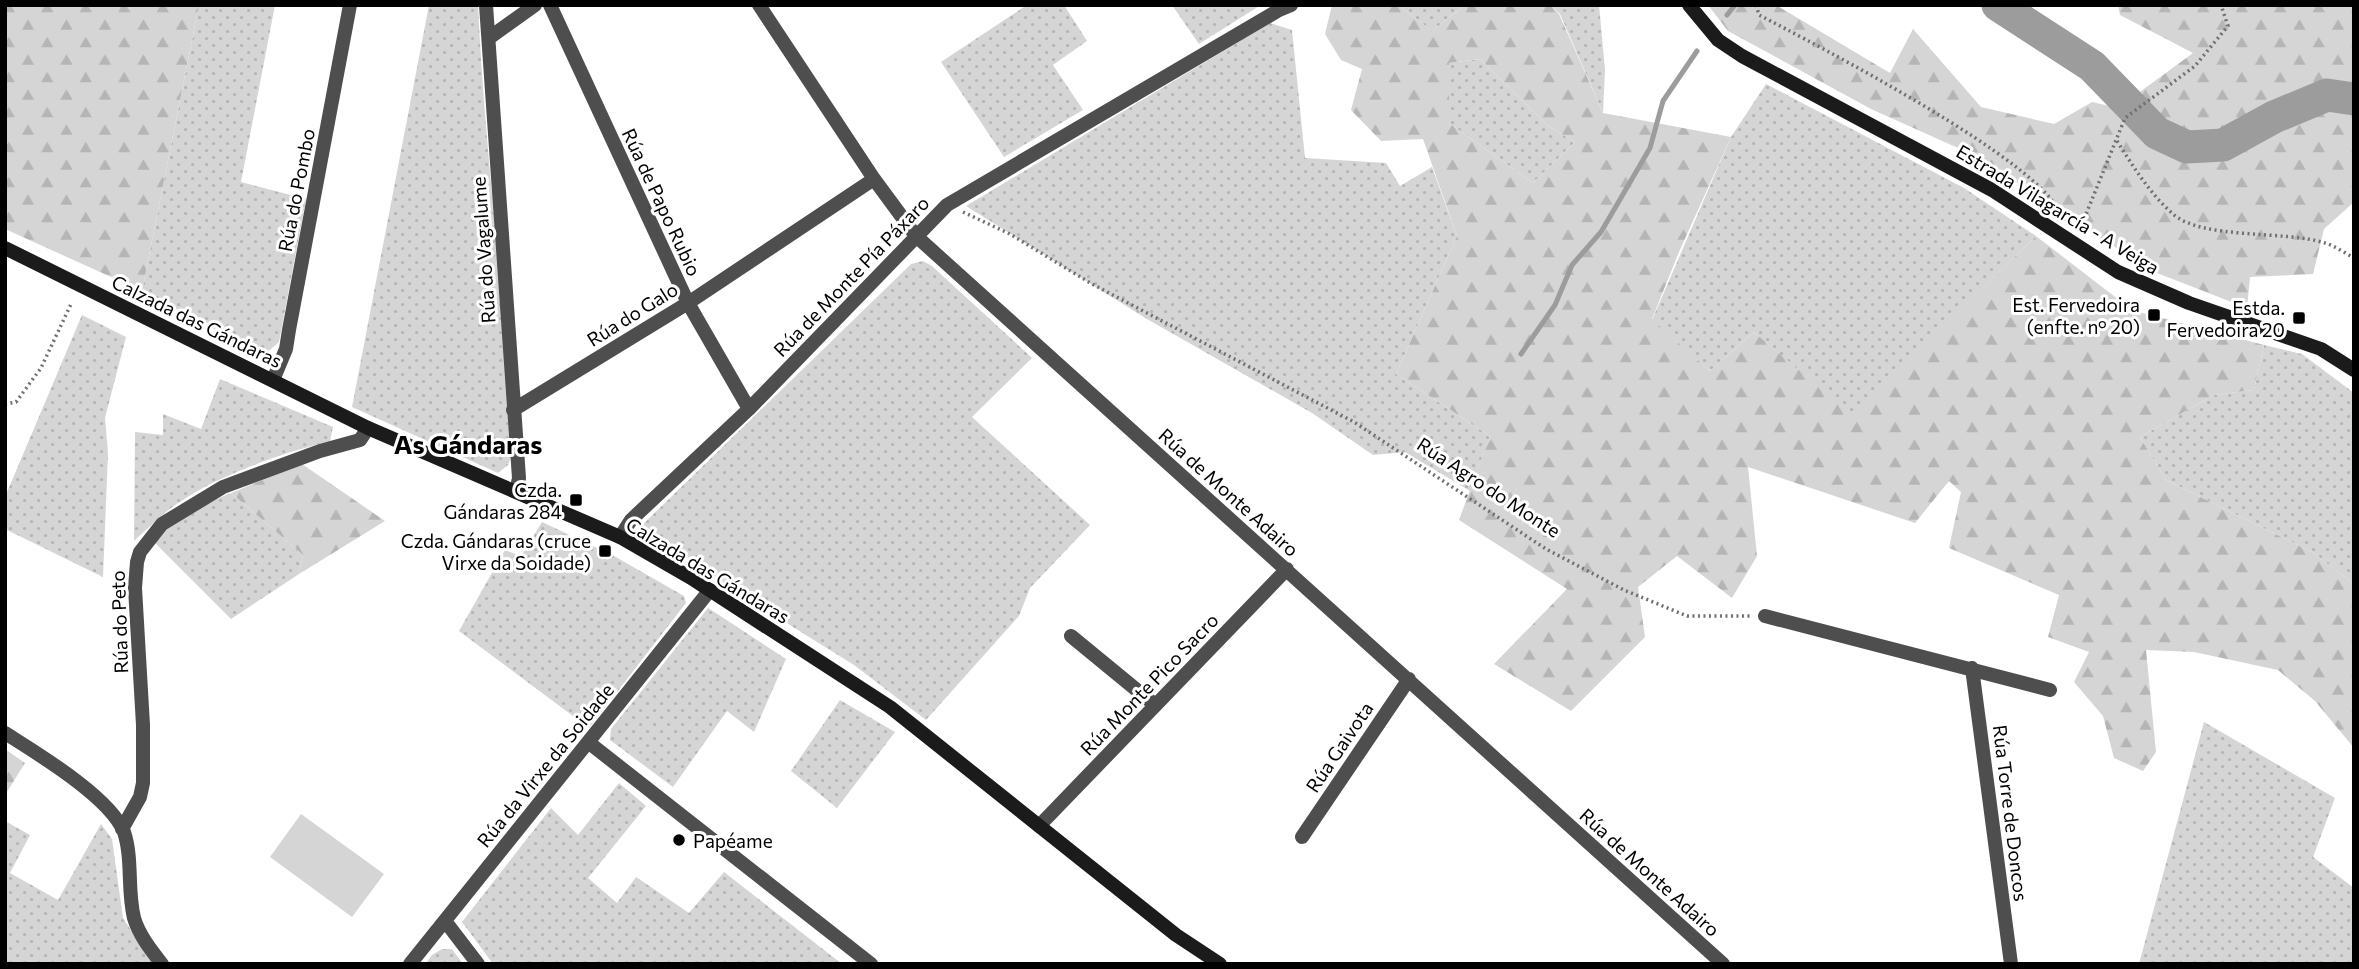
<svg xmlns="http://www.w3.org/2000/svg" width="2359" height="969" font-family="Commissioner,sans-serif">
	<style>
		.grass { fill: url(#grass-dots) }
		.forest { fill: url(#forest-firs); fill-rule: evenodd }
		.park { fill: #d5d5d5 }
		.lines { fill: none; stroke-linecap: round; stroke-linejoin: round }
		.stream { stroke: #9c9c9c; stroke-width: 5 }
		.river { stroke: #9c9c9c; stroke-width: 33 }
		.path { stroke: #707070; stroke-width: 3.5; stroke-dasharray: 2 3.5; stroke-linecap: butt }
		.minor { stroke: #4e4e4e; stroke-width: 14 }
		.secondary { stroke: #1b1b1b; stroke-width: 14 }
		.poi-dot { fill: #000; stroke: #fff; stroke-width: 2.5 }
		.labels { text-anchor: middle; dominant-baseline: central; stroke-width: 6; stroke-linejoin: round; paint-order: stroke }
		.street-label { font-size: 19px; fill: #000; stroke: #fff }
		.poi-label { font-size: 19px; fill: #000; stroke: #fff; text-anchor: end }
		.district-label { font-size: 26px; font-weight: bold; fill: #000; stroke: #fff }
	</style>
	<defs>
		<pattern id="grass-dots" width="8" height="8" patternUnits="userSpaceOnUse" patternTransform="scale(1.75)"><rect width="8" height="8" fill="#d5d5d5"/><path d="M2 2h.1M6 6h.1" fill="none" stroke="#b5b5b5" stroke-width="1.8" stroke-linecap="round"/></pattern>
		<pattern id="forest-firs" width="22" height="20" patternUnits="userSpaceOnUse" patternTransform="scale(1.75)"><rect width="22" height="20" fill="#d5d5d5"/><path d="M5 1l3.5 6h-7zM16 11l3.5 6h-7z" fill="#b5b5b5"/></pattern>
	</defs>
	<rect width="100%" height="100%" fill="#fff"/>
	<path class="grass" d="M199,5h76l-34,177 65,17 -27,143 -15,13 -122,-64z
		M429,5h49c7,151 28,301 33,452l-3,8 -10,8 -146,-66z
		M1027,5h37l23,36 -34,24 30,45 -79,47 -63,-95z
		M1172,5h89l-62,39z
		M1398,5h67l-33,26z
		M1551,5h48l6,65 -2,43 -43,-99z
		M1270,23l22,7 13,128 81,5 14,23 32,-19 25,69 -61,138 94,62 -20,55 -65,-39 -32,3 -61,-42 -165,-94 -181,-113z
		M1480,59l68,67 27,16 -42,41 -84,-60v-60z
		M1766,84l198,104 72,48 -184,180 -98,-84 -44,39 -58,-51 79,-183z
		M923,261l9,5 100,92 -60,59 118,108 -60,63 -11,28 -93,104 -72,-55 -217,-135 274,-266z
		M82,315l44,22 -21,81 3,35 -5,124 -98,-48v-32z
		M2264,345l38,9 52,39v191l-42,-32 -146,-72 -26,-43 74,-42 40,-5z
		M220,379l113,48 -3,14c-51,13 -122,37 -164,71 -11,9 -21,19 -32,29l1,-109 28,3v-21l38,15z
		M231,493l72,62 -4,19 -68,45 -77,-77c17,-23 50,-38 77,-49z
		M542,522l72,34 70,40 2,7 -97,125 -130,-97 46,-81 16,6z
		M708,608l78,51 -32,73 -27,-21 -54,76 -63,-47 1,-11z
		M840,700l55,32 -58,76 -46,-37z
		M2204,722l131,76 -22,59 41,31v76h-215z
		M619,783l27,23 -58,72 29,25 19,-26 53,36 35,-41 118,92h-349l-31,-42 89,-114 27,27z
		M5,821l25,14 -20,38 48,27 43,-76 11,15 11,79 30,46h-148z
		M442,949h10l11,15h-38l7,-9z"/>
	<path class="forest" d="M5,5h194l-57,286 -137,-62z
		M1332,5h66l34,26 33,-26h86l8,9 44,99 128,24 -52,115 -27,67 58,52 44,-39 98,83 184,-179 96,74 132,35 -10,45 -40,5 -74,42 26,43 146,72 42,32v164l-39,-47 -37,-31 -84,-18 -48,-2 10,102 -13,19 -29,-13 -11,-42 -29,-34 15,-30 -41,-15 11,-42 -110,-47 12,-56 -12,-11 -34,42 -167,-56 9,89 -25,42 -55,-42 -39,31 7,50 -74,74 -77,-47 73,-75 -108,-69 31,-84 -94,-62 61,-138 -34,-97 -42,2 -30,-31 11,-41 -21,-9 -16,-26zM1480,59l68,67 27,16 -42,41 -84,-60v-60z
		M1708,5h68l114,68 23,-44 68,78 73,17 38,-22 26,6 75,-55 -73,-38 -2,-10h236v197l-30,27 -11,45 -63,3 -3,31 -90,-35 -107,-66 -63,-46 -116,-52 -143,-78z
		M302,464l83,57 -86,53 4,-19 -72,-62z
		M5,749l20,14 -20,32z"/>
	<path class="park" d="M301,814l83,60 -32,43 -82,-60z"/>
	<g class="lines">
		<path class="stream" d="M1727,15l8,-10
			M1521,354l34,-49 17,-40 29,-33 49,-84 13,-47 34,-50"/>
		<path class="river" d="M1998,5l94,61 65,67 30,14 36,-2 51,-28 53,-22 27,4"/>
		<path class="path" d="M1756,5l3,10c52,27 292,151 300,200
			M2117,141c16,25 33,53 56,73 29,26 112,16 152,29 10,3 20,10 29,15
			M963,212l47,22 82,50 262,138 192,127 78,41 63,26h65
			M2080,229l45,-111 70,-52 33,-40 -7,-21
			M5,404l11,-2 25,-34 31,-66"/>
		<path class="minor" d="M486,5l33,473 -3,14
			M550,5l138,298 61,106
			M759,5l115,174 42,57 807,728
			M489,38l46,-33
			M273,380l13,-31 3,-19 61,-325
			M513,410l175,-107 186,-124
			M620,537l11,-17 118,-111 198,-204 332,-195 12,-5
			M1765,616l285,74
			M1071,636l84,69
			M1972,668l39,296
			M5,733c33,21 105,64 119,99 9,27 3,58 10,86 5,17 17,32 28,46
			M588,742l283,222
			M1039,826l248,-257
			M122,829l18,-32 3,-14v-58l-8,-137 2,-26 3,-10 22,-28 61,-37 97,-36 40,-11 8,-12
			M1302,837l107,-158
			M445,921l33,43
			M410,964l300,-374"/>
		<path class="secondary" d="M1689,5l29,35 24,16 250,134 126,82 71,31 132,46 33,21
			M5,248l363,180 252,109 71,41 199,129 286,228 44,29"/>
	</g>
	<g class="poi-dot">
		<rect x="2147" y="308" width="14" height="14" rx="3.5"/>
		<rect x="2292" y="311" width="14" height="14" rx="3.5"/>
		<rect x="569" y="493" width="14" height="14" rx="3.5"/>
		<rect x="598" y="544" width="14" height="14" rx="3.5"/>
		<circle cx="679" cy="840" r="7"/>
	</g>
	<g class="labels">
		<g class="street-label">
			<text transform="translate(296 190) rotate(-79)">Rúa do Pombo</text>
			<text transform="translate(662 202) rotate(65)">Rúa de Papo Rubio</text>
			<text transform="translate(2058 209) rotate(31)">Estrada Vilagarcía - A Veiga</text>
			<text transform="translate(483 250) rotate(-94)">Rúa do Vagalume</text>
			<text transform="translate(851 276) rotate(-46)">Rúa de Monte Pía Páxaro</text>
			<text transform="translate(632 314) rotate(-32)">Rúa do Galo</text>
			<text transform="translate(197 321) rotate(26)">Calzada das Gándaras</text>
			<text transform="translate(1489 487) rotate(33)">Rúa Agro do Monte</text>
			<text transform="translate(1229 492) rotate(42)">Rúa de Monte Adairo</text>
			<text transform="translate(708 570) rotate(31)">Calzada das Gándaras</text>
			<text transform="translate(119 622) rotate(-92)">Rúa do Peto</text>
			<text transform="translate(1149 684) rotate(-46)">Rúa Monte Pico Sacro</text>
			<text transform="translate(1339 747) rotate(-56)">Rúa Gaivota</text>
			<text transform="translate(545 765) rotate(-51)">Rúa da Virxe da Soidade</text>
			<text transform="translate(2011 813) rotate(83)">Rúa Torre de Doncos</text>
			<text transform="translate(1650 872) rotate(42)">Rúa de Monte Adairo</text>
		</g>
		<g class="poi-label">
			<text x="2140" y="304">Est. Fervedoira<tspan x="2140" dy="22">(enfte. nº 20)</tspan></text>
			<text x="2285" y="307">Estda.<tspan x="2285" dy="22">Fervedoira 20</tspan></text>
			<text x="562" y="489">Czda.<tspan x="562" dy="22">Gándaras 284</tspan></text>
			<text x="591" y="540">Czda. Gándaras (cruce<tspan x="591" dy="22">Virxe da Soidade)</tspan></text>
			<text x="693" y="840" text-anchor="start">Papéame</text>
		</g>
		<g class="district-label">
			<text x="468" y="443">As Gándaras</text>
		</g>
	</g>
	<rect width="2359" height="969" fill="none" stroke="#000000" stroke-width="14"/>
</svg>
